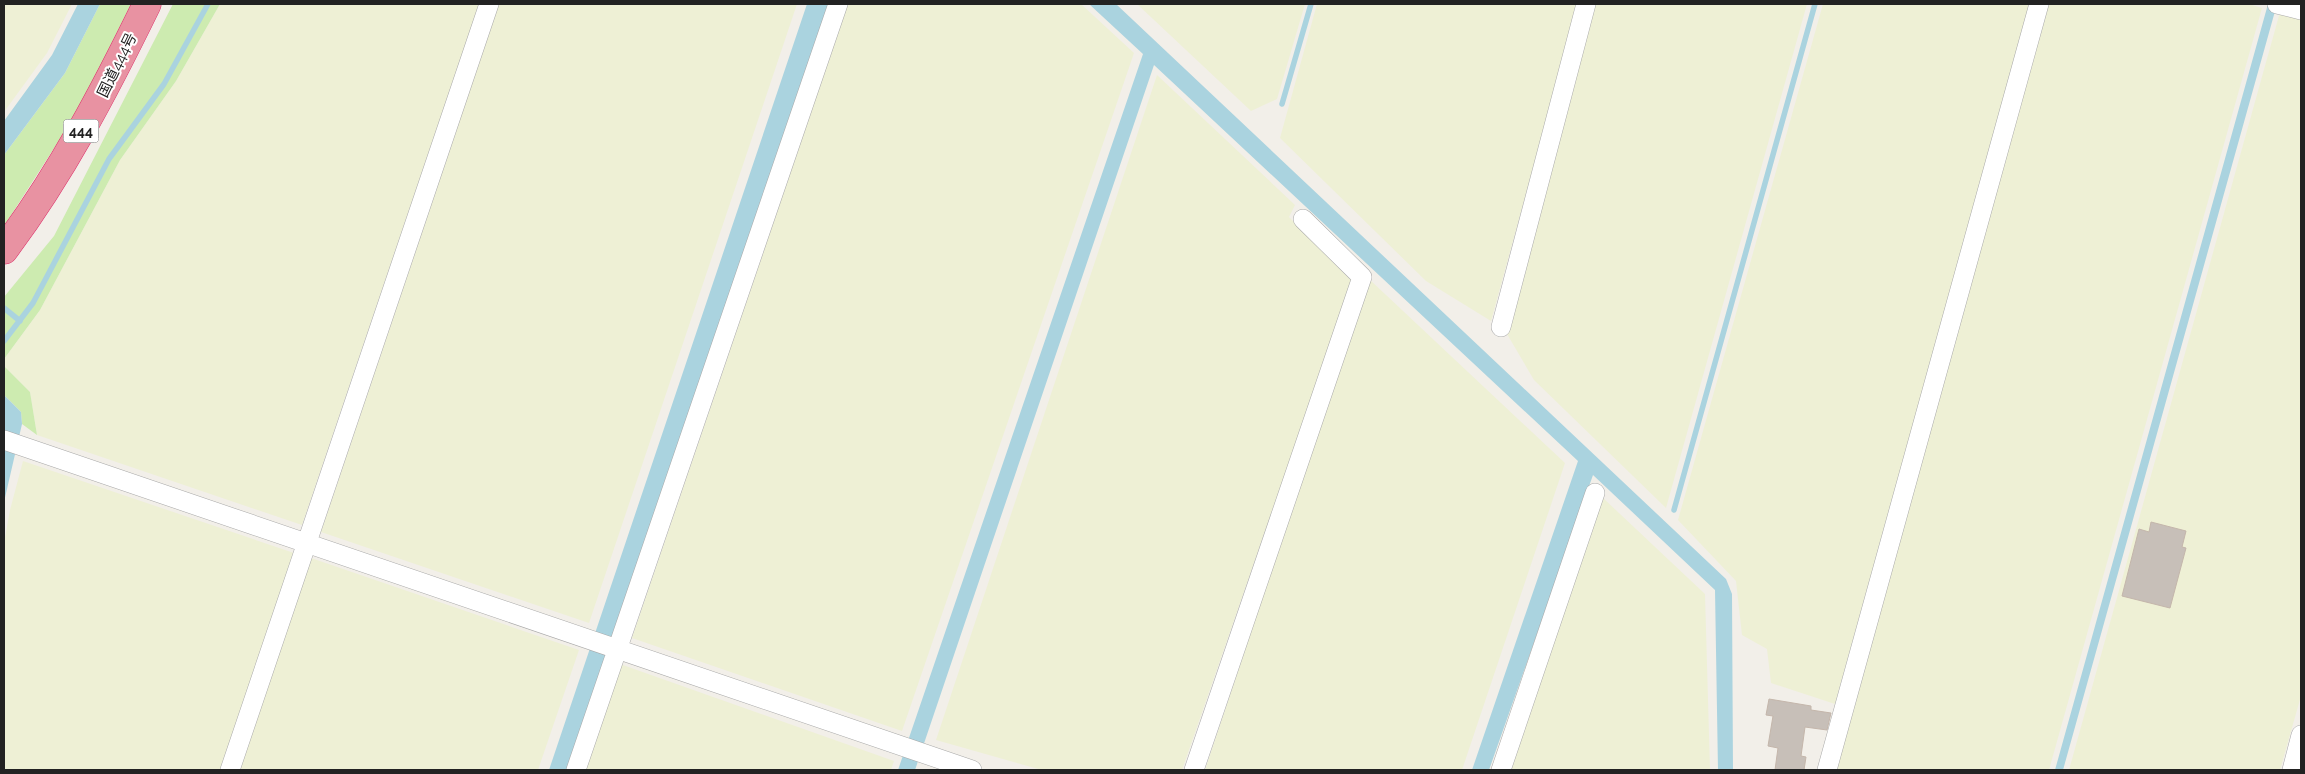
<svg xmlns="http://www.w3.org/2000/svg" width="2305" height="774" font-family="Raleway,'Noto Sans JP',sans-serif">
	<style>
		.farmland { fill: #eef0d5 }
		.grass { fill: #cdebb0 }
		.water { fill: #aad3df }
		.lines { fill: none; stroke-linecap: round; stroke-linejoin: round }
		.stream { stroke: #aad3df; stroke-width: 5.5 }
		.building { fill: #c7bfb8; stroke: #c4b6ab }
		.minor-casing { stroke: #a9a9a9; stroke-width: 20 }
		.highway-casing { stroke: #dc2a67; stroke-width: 29 }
		.minor { stroke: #fff; stroke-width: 19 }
		.highway { stroke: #e892a2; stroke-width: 28 }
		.labels { text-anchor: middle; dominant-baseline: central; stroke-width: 4; stroke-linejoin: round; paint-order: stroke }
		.shield { fill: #fff; stroke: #646464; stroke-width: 1 }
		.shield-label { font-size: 14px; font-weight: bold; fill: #222 }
		.street-label { font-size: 15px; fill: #222; stroke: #fff }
	</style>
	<rect width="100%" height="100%" fill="#f2efe9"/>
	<path class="farmland" d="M4,4h68l-25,49 -43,59z
		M220,4h259l-177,521 -265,-90 -7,-43 -26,-26v-7l36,-49 80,-150 56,-79z
		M499,4h298l-208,619 -268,-91z
		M848,4h233l53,49 -232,678 -270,-93z
		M1137,4h168l-28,95 -26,12z
		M1317,4h261l-87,317 -65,-40 -146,-143z
		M1593,4h214l-141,504 -132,-128 -27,-46z
		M1823,4h207l-195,700 -64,-21 -4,-34 -25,-14 -6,-54 -58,-61z
		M2049,4h200l13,4 -213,762h-214z
		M2280,12l21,6v678l-21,74h-211z
		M1157,75l138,130 -6,12 63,64 -170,489h-140l-106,-30z
		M1369,279l196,184 -103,307h-257z
		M23,461l271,92 -74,217h-216v-227l6,-33z
		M1602,497l103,97 5,176h-200z
		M311,558l268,92 -41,120h-300z
		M620,664l274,97 -3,9h-307z"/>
	<path class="grass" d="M100,4h31l-53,107 -74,115v-71l61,-82z
		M173,4h47l-44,77 -56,79 -80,150 -36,49v-62l50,-61z
		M4,366l26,26 7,43 -15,-11 -1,-12 -17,-17z"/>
	<path class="water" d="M78,4h22l-35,69 -61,82v-34l48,-66z
		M807,4h22l-261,766h-19z
		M1089,4h27l610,575 6,15 1,176h-15l-3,-180 -122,-115 -104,295h-17l106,-309 -424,-396 -239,705h-17l245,-716z
		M2268,4h9l-214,766h-8z
		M4,395l17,17 1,12 -18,78z"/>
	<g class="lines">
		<path class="stream" d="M1282,104l29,-100
			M4,308l16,13
			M4,341l29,-38 76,-144 55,-75 44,-80
			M1674,510l141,-506"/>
	</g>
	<path class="building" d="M2151,522l35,9 -4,16 4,1 -16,60 -48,-12 17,-67 10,3z
		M1769,699l42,7v4l20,3 -4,17 -22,-3 -4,29 5,1 -2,13h-29l3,-22 -10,-2 5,-30 -7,-1z"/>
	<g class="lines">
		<defs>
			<path id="minor" d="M2277,4l24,6
				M1501,327l85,-323
				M4,440l968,330
				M230,770l259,-766
				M576,770l262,-766
				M1194,770l168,-493 -59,-58
				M1501,770l94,-277
				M1827,770l212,-766
				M2292,770l9,-35"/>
			<path id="highway" d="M4,250c57,-76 101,-160 143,-246"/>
		</defs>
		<use href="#minor" class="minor-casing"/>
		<use href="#highway" class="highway-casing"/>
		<use href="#minor" class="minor"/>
		<use href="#highway" class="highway"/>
	</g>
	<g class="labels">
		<rect class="shield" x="63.5" y="119.5" width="35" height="23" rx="4"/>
		<g class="shield-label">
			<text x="81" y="131">444</text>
		</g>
		<g class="street-label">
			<text transform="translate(117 65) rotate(-64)">国道444号</text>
		</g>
	</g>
	<rect width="2305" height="774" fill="none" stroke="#222222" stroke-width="10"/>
</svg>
